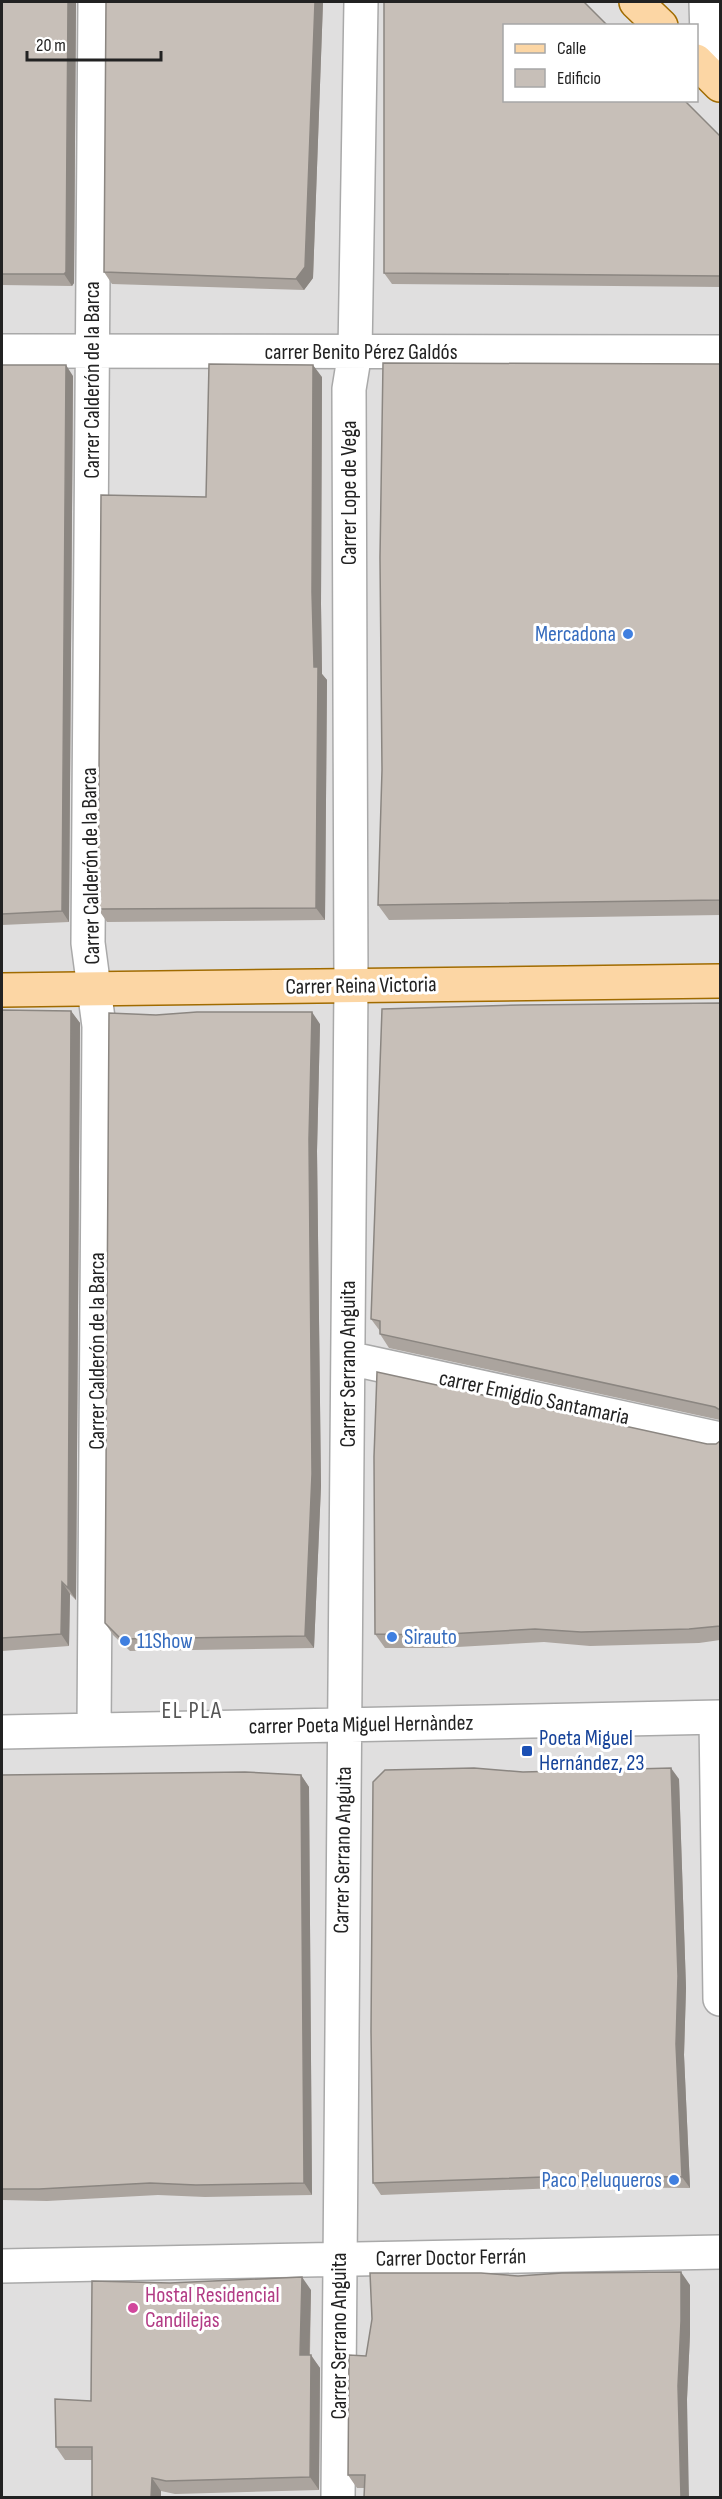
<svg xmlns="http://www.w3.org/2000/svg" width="722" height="2499" font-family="'Sofia Sans Condensed',sans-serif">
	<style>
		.residential { fill: #e0dfdf; fill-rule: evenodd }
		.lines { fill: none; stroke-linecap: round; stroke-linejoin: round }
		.minor-casing { stroke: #a9a9a9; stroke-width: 36 }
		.major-casing { stroke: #a06b00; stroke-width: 36 }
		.minor { stroke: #fff; stroke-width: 33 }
		.major { stroke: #fcd6a4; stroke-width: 33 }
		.wall { fill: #aba49e }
		.shaded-wall { fill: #8b8681 }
		.building { fill: #c7bfb8; stroke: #8b8681; stroke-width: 1.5 }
		.shop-dot { fill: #3f7fe0; stroke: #fff; stroke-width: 2 }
		.transit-dot { fill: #1a4fb4; stroke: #fff; stroke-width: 2 }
		.hotel-dot { fill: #d1479c; stroke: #fff; stroke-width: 2 }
		.labels { text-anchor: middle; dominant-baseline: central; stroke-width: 6; stroke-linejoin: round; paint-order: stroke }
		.street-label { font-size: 22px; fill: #222; stroke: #fff }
		.shop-label { font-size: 22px; fill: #366cbe; stroke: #fff; text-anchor: end }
		.transit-label { font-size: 22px; fill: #164399; stroke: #fff; text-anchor: start }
		.hotel-label { font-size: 22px; fill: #b23c85; stroke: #fff; text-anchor: start }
		.neighbourhood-label { font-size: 24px; letter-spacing: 1.5px; fill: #555; stroke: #fff }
	</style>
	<rect width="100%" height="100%" fill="#f2efe9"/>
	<path class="residential" d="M2,2h718v2495h-718zM504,26h192v74h-192z"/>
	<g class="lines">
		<defs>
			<path id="minor" d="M706,2l2,70
				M2,351l718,1
				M348,1358l372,81
				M716,1718l4,281
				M94,1730l5,-704 -11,-83 7,-941
				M2,1732l718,-15
				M2,2266l718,-14
				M338,2498l13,-1512 -2,-597 6,-37 6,-350"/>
			<path id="major" d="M636,2l25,24
				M696,61l24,24
				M2,990l718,-9"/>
		</defs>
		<use href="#minor" class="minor-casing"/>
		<use href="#major" class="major-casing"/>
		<use href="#minor" class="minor"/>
		<use href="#major" class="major"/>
	</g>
	<path class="wall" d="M2,2h74l-2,281 -2,3 -70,-1z
		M106,2h217l-10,276 -9,12 -192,-6 -8,-12z
		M504,26l216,110v151l-328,-3 -8,-11z
		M720,364v551l-331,5 -11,-15z
		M2,365l71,11 -4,546 -67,3z
		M322,377l-1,227 1,70 5,6 -2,240 -218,2 -9,-13 108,-412z
		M720,1003v417l-331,-72 -9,-14v-3l-9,-12z
		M2,1010l69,1 9,12 -4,577 -6,-6 -1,52 -67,5z
		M156,1015l164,9 -3,127 4,335 -7,162 -184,3 -17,-16 -8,-12z
		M720,1441v199l-21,3 -109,3 -46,-4 -104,6h-55l-10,-14 332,-190h9z
		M523,1772l156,7 7,209 -2,67 6,133 -108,-1 -201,8 -8,-12z
		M2,1775h299l8,12 3,408 -107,2 -47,-2 -111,6 -45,-1z
		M518,2276l172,9v49l-3,65 -323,89h-7l-9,-13 18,-119z
		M311,2290l-1,65 10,13 -1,122 -144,4 -14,-3v7h-69v-38h-27l-9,-13 35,-46z"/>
	<path class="shaded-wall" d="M68,2h8l-2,281 -2,3 -8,-12z
		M315,2h8l-10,276 -9,12 -8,-11z
		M66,365l7,11 -4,546 -7,-11z
		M313,365l9,12 -1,227 1,70 5,6 -2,240 -9,-12 -4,-316z
		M71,1011l9,12 -4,577 -8,-12z
		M312,1012l8,12 -3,127 4,335 -7,162 -9,-12 4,-497z
		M62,1582l8,12 -1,52 -8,-12z
		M671,1768l8,11 7,209 -2,67 6,133 -8,-11 -6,-133z
		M301,1775l8,12 3,408 -8,-12z
		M681,2272l9,13v49l-3,65 2,99h-8l-3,-112z
		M302,2277l9,13 -2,78 -9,-13z
		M311,2355l9,13 -1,122 -9,-13z
		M152,2478l9,13v7h-10z"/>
	<path class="building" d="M2,2h66l-2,270 -2,2h-62z
		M106,2h209l-10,265 -9,12 -192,-7z
		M384,2h200l24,24h-104v74h180l36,36v140l-336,-3z
		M383,363l337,1v536l-342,5 4,-135 -2,-212z
		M209,364l104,1 -1,227 2,75h4l-2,241 -218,1 3,-414 105,2z
		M2,365h64l-4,546 -60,3z
		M720,1003v407l-5,-3 -335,-73v-13l-9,-2 11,-310 139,-4z
		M2,1010l69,1 -3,577 -6,-6 -1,52 -59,4z
		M197,1012h115l-3,127 3,335 -7,162 -184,3 -16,-16 4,-610 47,2z
		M377,1372l330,72h9l4,-3v185l-31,3 -108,3 -46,-3 -105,6 -55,-1 -1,-177z
		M474,1768l49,4 148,-4 7,208 -2,68 6,133 -108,-1 -201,7 -2,-152 2,-249 12,-12z
		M245,1772l56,3 3,408 -108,2 -46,-2 -111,6h-37v-414z
		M681,2272v49l-3,65 3,112h-317l1,-23h-17l1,-120 17,1 6,-37 -2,-46h111l37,3 44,-3z
		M302,2277l-2,78h11l-1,122 -144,4 -14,-3 -1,20h-59v-51h-36l-1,-48 36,2 1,-120 78,2z"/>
	<g class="shop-dot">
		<circle cx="628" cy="634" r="6"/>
		<circle cx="392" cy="1637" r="6"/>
		<circle cx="125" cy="1641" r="6"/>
		<circle cx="674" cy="2180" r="6"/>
	</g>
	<rect class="transit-dot" x="521" y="1745" width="12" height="12" rx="3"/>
	<circle class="hotel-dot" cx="133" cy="2308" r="6"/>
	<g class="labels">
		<g class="street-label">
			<text x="361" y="352">carrer Benito Pérez Galdós</text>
			<text transform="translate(92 380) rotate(-90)">Carrer Calderón de la Barca</text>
			<text transform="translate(349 493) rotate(-90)">Carrer Lope de Vega</text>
			<text transform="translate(91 866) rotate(-91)">Carrer Calderón de la Barca</text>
			<text transform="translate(361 986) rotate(-1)">Carrer Reina Victoria</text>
			<text transform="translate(97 1351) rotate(-90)">Carrer Calderón de la Barca</text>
			<text transform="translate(348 1364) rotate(-90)">Carrer Serrano Anguita</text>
			<text transform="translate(534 1398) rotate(12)">carrer Emigdio Santamaria</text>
			<text transform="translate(361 1725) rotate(-1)">carrer Poeta Miguel Hernàndez</text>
			<text transform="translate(343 1850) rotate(-89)">Carrer Serrano Anguita</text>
			<text transform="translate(451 2258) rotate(-1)">Carrer Doctor Ferrán</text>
			<text transform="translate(339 2336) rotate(-90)">Carrer Serrano Anguita</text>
		</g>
		<g class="shop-label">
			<text x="616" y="634">Mercadona</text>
			<text x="404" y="1637" text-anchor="start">Sirauto</text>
			<text x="137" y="1641" text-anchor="start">11Show</text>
			<text x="662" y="2180">Paco Peluqueros</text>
		</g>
		<g class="transit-label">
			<text x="539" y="1738">Poeta Miguel<tspan x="539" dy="25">Hernández, 23</tspan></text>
		</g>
		<g class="hotel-label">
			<text x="145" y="2295">Hostal Residencial<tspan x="145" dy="25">Candilejas</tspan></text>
		</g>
		<g class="neighbourhood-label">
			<text x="192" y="1710">EL PLA</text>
		</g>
	</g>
	<rect width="722" height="2499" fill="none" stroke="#222222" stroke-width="6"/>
	<rect x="503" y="24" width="195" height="78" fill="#ffffff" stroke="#a7a7a7" stroke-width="1.5"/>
	<rect x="515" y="44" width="30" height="9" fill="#fcd6a4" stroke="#a7a7a7" stroke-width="1.5"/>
	<text x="557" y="54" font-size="18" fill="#222222">Calle</text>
	<rect x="515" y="69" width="30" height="18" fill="#c7bfb8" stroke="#a7a7a7" stroke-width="1.5"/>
	<text x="557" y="84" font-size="18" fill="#222222">Edificio</text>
	<path d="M27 51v9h134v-9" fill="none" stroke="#222222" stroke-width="3"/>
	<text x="36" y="51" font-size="18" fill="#222222" stroke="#ffffff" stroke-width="4.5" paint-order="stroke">20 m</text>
</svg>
